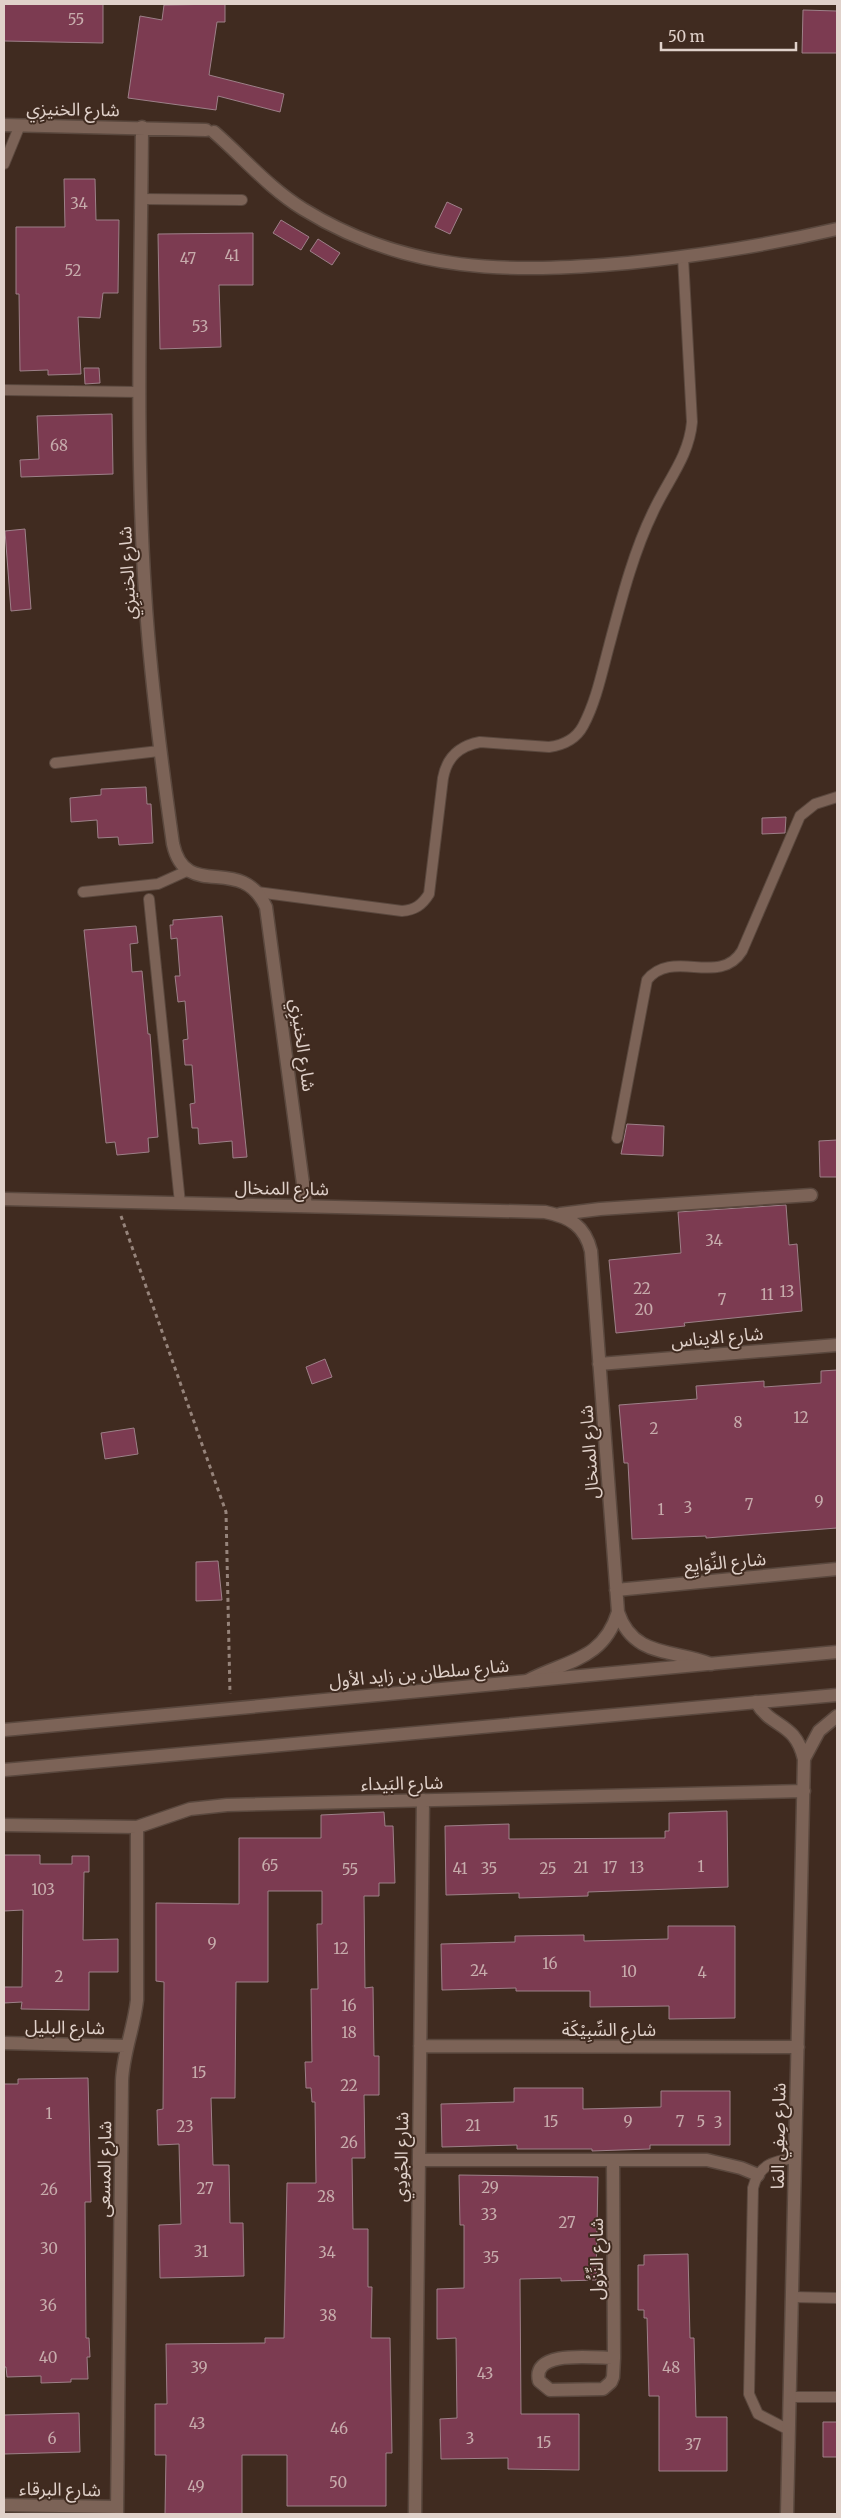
<svg xmlns="http://www.w3.org/2000/svg" width="841" height="2518" font-family="Merriweather,'Noto Sans Arabic',serif">
	<style>
		.building { fill: #7c3b51; stroke: #9d8088 }
		.lines { fill: none; stroke-linecap: round; stroke-linejoin: round }
		.service-casing { stroke: #5a483e; stroke-width: 12 }
		.minor-casing { stroke: #5a483e; stroke-width: 15 }
		.secondary-casing { stroke: #5a483e; stroke-width: 15 }
		.path { stroke: #96847b; stroke-width: 3; stroke-dasharray: 4 4; stroke-linecap: butt }
		.service { stroke: #7c6357; stroke-width: 10 }
		.minor { stroke: #7c6357; stroke-width: 12 }
		.secondary { stroke: #7c6357; stroke-width: 12 }
		.labels { text-anchor: middle; dominant-baseline: central; stroke-width: 4; stroke-linejoin: round; paint-order: stroke }
		.number-label { font-size: 15px; fill: #c7acac }
		.street-label { font-size: 18px; fill: #e0d1ca; stroke: #402b20 }
	</style>
	<rect width="100%" height="100%" fill="#402b20"/>
	<path class="building" d="M4,4h99v39l-99,-2z
		M225,4v18h-8l-8,53 75,19 -4,18 -62,-16 -2,14 -88,-12 12,-82 22,4 2,-15z
		M803,10l34,1v42h-35z
		M64,179h31l1,41h23l-1,73h-15l-3,25 -22,-1 3,57 -33,1v-5l-28,1 -1,-77h-3v-67h49z
		M447,202l15,7 -12,25 -15,-7z
		M281,220l28,17 -8,13 -28,-17z
		M253,233v52h-34l2,62 -61,2 -2,-115z
		M318,239l22,14 -8,12 -22,-14z
		M84,368h15l1,15 -15,1z
		M112,414l1,60 -92,3 -1,-17 19,-1 -2,-43z
		M25,529l6,80 -20,2 -6,-80z
		M146,787l1,17h4l2,39 -34,2 -1,-8 -20,1 -1,-18 -26,2 -1,-24 31,-3v-6z
		M786,817l-1,16 -23,1v-16z
		M222,916l25,241 -14,1 -1,-17 -33,3 -1,-16h-6l-2,-24 5,-1 -3,-38h-7l-2,-25 5,-1 -3,-38 -7,1 -3,-26h5l-3,-38 -6,1 -1,-14h3v-5z
		M136,926l2,17 -8,1 2,28 10,-1 6,63h2l8,103 -10,1 1,14 -32,3 -2,-13 -9,1 -22,-213z
		M627,1124l37,2 -1,30 -42,-2z
		M837,1140v37h-17l-1,-36z
		M786,1205l3,40 8,-1 5,67 -118,12 1,3 -69,7 -7,-73 72,-7 -3,-41z
		M325,1359l7,18 -20,7 -6,-17z
		M837,1370v158l-131,10v-2l-74,3 -4,-76h-4l-5,-58 78,-6 -1,-13 68,-5v6l57,-4v-12z
		M134,1428l4,26 -33,5 -4,-26z
		M218,1561l4,39 -26,1v-39z
		M727,1811l1,76 -140,5v4l-69,2v-5l-73,2 -1,-69 64,-2v15l156,-1v-7h4v-18z
		M384,1812l1,14h8l2,57h-16v13h-15l1,92 8,-1 1,69h5v39h-15l1,63h-13l1,71h15v58h4l-1,51h19l2,115h-6v53h-99v-51h-45v59h-77l1,-59h-11v-51h12l-1,-60 99,-1v-5h19l3,-155h29l-1,-81h-3l-1,-14h-5l-1,-26h7l-1,-73h7l-1,-65h5v-33h-54v91h-32l-1,116h-24l2,67h16l1,58h13l1,53 -84,2 -1,-53 22,-1 -2,-80 -21,1 -1,-35 6,-1 1,-127 -8,-1v-78l83,1v-66h82v-23z
		M4,1855h36v9h32v-8h17v16h-5l-1,68 35,-1v33h-29v38l-68,-1 1,-7 -18,1v-16h18l1,-77 -19,1z
		M668,1926h67v92l-66,1v-13l-79,1v-16h-74v-3l-74,2 -1,-46 74,-2v-6l69,-1v6l84,-2z
		M88,2078l3,124h-6l1,136h3l1,19h-3l1,22h-17v3l-30,1v-7l-34,1 -1,-10h-2v-283h14v-5z
		M514,2088h69v21l78,-2v-16h69v54h-80v4l-58,2v-2h-75v-4l-75,2 -1,-43 73,-2z
		M459,2175l139,2 -2,103 -35,1v-3l-41,1 1,135h58v56l-71,-1v-11l-67,1 -1,-40 17,-1 -1,-80 -19,1v-50l27,-1v-63h-4z
		M688,2254l2,84h4l2,79h31v54h-68v-75h-10l-2,-78h-3v-8h-6v-45h6v-10z
		M79,2413l1,39 -76,2v-39z
		M823,2422h14v35h-14z"/>
	<g class="lines">
		<defs>
			<path id="service" d="M4,164l16,-39
				M142,199l100,1
				M4,390l135,2
				M55,763l104,-12
				M83,892l75,-8 31,-14
				M257,892l145,19c13,-1 20,-6 27,-17l14,-116c4,-21 16,-32 37,-36l69,5c15,-2 27,-8 34,-21 13,-24 19,-54 26,-80 12,-45 24,-93 44,-134 14,-31 36,-55 39,-90l-9,-165
				M149,899l31,304
				M617,1138l30,-158c25,-32 73,7 95,-29l58,-135 15,-12 22,-7
				M792,2297l45,1
				M790,2397h47
				M789,2430l-31,-16 -9,-20 4,-206c6,-24 21,-27 42,-30"/>
			<path id="minor" d="M4,125l202,5
				M142,127c-1,155 -7,311 3,465 5,84 16,168 28,252 13,59 68,8 93,63l40,299
				M214,132c30,26 55,56 89,77 105,65 207,64 325,54 71,-7 140,-18 209,-34
				M4,1199l541,13c25,5 40,14 46,39l27,361c15,46 56,37 93,52
				M560,1214l40,-5 211,-14
				M599,1364l238,-19
				M616,1590l221,-21
				M527,1681c39,-21 76,-20 91,-69
				M756,1702c16,27 39,19 48,57l-17,755
				M804,1759l15,-28 18,-15
				M4,1825l133,2 53,-18 37,-4 577,-14
				M4,2043l122,3
				M420,2046l378,1
				M419,2160h288l34,8 17,7
				M613,2160l1,198 -1,19 -2,5 -8,7 -53,1 -11,-9c-8,-32 56,-23 75,-23
				M4,2505l113,2
				M117,2514l5,-433c1,-28 12,-53 15,-81v-173
				M415,2514l8,-714"/>
			<path id="secondary" d="M4,1730l833,-78
				M4,1770l833,-75"/>
		</defs>
		<use href="#service" class="service-casing"/>
		<use href="#minor" class="minor-casing"/>
		<use href="#secondary" class="secondary-casing"/>
		<path class="path" d="M121,1216l105,296 4,182"/>
		<use href="#service" class="service"/>
		<use href="#minor" class="minor"/>
		<use href="#secondary" class="secondary"/>
	</g>
	<g class="labels">
		<g class="number-label">
			<text x="76" y="19">55</text>
			<text x="79" y="203">34</text>
			<text x="232" y="255">41</text>
			<text x="188" y="258">47</text>
			<text x="73" y="270">52</text>
			<text x="200" y="326">53</text>
			<text x="59" y="445">68</text>
			<text x="714" y="1240">34</text>
			<text x="642" y="1288">22</text>
			<text x="787" y="1291">13</text>
			<text x="767" y="1294">11</text>
			<text x="722" y="1299">7</text>
			<text x="644" y="1309">20</text>
			<text x="801" y="1417">12</text>
			<text x="738" y="1422">8</text>
			<text x="654" y="1428">2</text>
			<text x="819" y="1501">9</text>
			<text x="749" y="1504">7</text>
			<text x="688" y="1507">3</text>
			<text x="661" y="1509">1</text>
			<text x="270" y="1865">65</text>
			<text x="701" y="1866">1</text>
			<text x="581" y="1867">21</text>
			<text x="610" y="1867">17</text>
			<text x="637" y="1867">13</text>
			<text x="460" y="1868">41</text>
			<text x="489" y="1868">35</text>
			<text x="548" y="1868">25</text>
			<text x="350" y="1869">55</text>
			<text x="43" y="1889">103</text>
			<text x="212" y="1943">9</text>
			<text x="341" y="1948">12</text>
			<text x="550" y="1963">16</text>
			<text x="479" y="1970">24</text>
			<text x="629" y="1971">10</text>
			<text x="702" y="1972">4</text>
			<text x="59" y="1976">2</text>
			<text x="349" y="2005">16</text>
			<text x="349" y="2032">18</text>
			<text x="199" y="2072">15</text>
			<text x="349" y="2085">22</text>
			<text x="49" y="2113">1</text>
			<text x="551" y="2121">15</text>
			<text x="628" y="2121">9</text>
			<text x="680" y="2121">7</text>
			<text x="701" y="2121">5</text>
			<text x="718" y="2122">3</text>
			<text x="473" y="2125">21</text>
			<text x="185" y="2126">23</text>
			<text x="349" y="2142">26</text>
			<text x="490" y="2187">29</text>
			<text x="205" y="2188">27</text>
			<text x="49" y="2189">26</text>
			<text x="326" y="2196">28</text>
			<text x="489" y="2214">33</text>
			<text x="567" y="2222">27</text>
			<text x="49" y="2248">30</text>
			<text x="201" y="2251">31</text>
			<text x="327" y="2252">34</text>
			<text x="491" y="2257">35</text>
			<text x="48" y="2305">36</text>
			<text x="328" y="2315">38</text>
			<text x="48" y="2357">40</text>
			<text x="199" y="2367">39</text>
			<text x="671" y="2367">48</text>
			<text x="485" y="2373">43</text>
			<text x="197" y="2423">43</text>
			<text x="339" y="2428">46</text>
			<text x="52" y="2438">6</text>
			<text x="470" y="2438">3</text>
			<text x="544" y="2442">15</text>
			<text x="693" y="2444">37</text>
			<text x="338" y="2482">50</text>
			<text x="196" y="2486">49</text>
		</g>
		<g class="street-label">
			<text transform="translate(73 109) rotate(1)">شارع الخنيزِي</text>
			<text transform="translate(127 573) rotate(-93)">شارع الخنيزِي</text>
			<text transform="translate(303 1045) rotate(82)">شارع الخنيزِي</text>
			<text transform="translate(282 1188) rotate(1)">شارع المنخال</text>
			<text transform="translate(717 1337) rotate(-5)">شارع الايناس</text>
			<text transform="translate(589 1452) rotate(-94)">شارع المنخال</text>
			<text transform="translate(725 1562) rotate(-5)">شارع النِّوَايِع</text>
			<text transform="translate(419 1673) rotate(-5)">شارع سلطان بن زايد الأول</text>
			<text transform="translate(402 1783) rotate(-1)">شارع البَيداء</text>
			<text transform="translate(65 2027) rotate(1)">شارع البليل</text>
			<text x="609" y="2029">شارع السِّبِيْكَة</text>
			<text transform="translate(778 2136) rotate(-89)">شارع صِفِي المَا</text>
			<text transform="translate(401 2157) rotate(-89)">شارع الجُودِي</text>
			<text transform="translate(104 2169) rotate(-89)">شارع المسعى</text>
			<text transform="translate(596 2259) rotate(-90)">شارع النِّزُول</text>
			<text transform="translate(60 2489) rotate(1)">شارع البرقاء</text>
		</g>
	</g>
	<rect width="841" height="2518" fill="none" stroke="#e0d1ca" stroke-width="10"/>
	<path d="M661 42v8h135v-8" fill="none" stroke="#e0d1ca" stroke-width="2.5"/>
	<text x="668" y="42" font-size="15" fill="#e0d1ca" stroke="#402b20" stroke-width="4" paint-order="stroke">50 m</text>
</svg>
